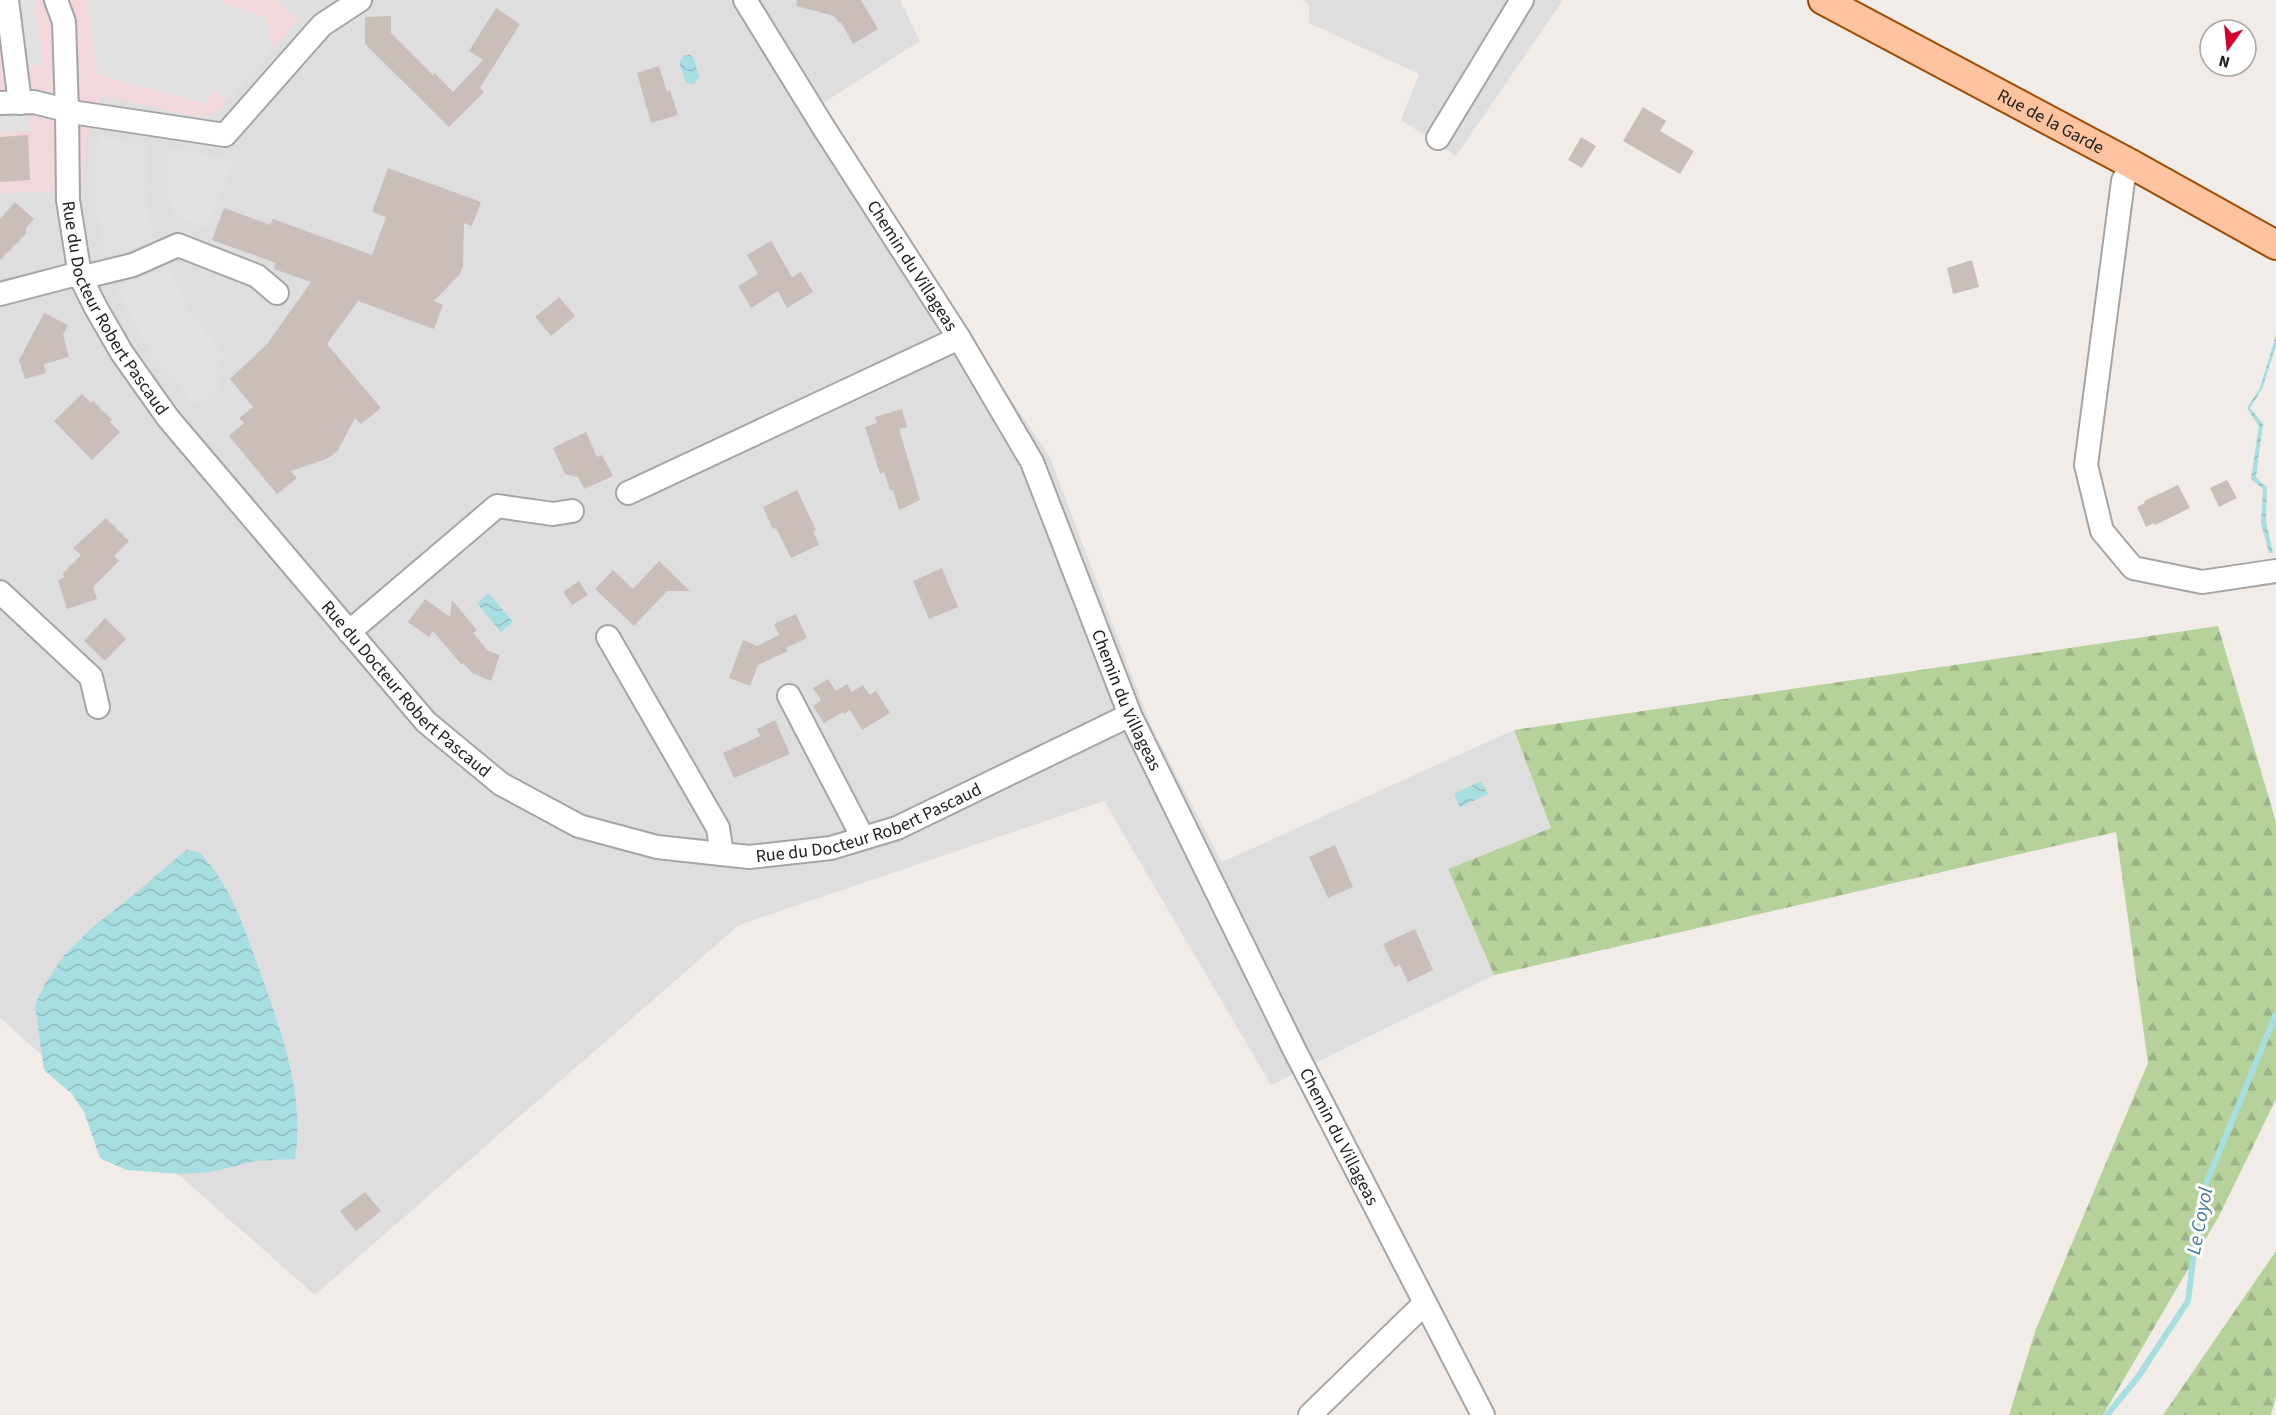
<svg xmlns="http://www.w3.org/2000/svg" width="2276" height="1415" font-family="'Source Sans 3',sans-serif">
	<style>
		.residential { fill: #dfdede }
		.commercial { fill: #f2d7db }
		.forest { fill: url(#forest-firs) }
		.parking { fill: #e1e1e1 }
		.water { fill: url(#water-waves) }
		.lines { fill: none; stroke-linecap: round; stroke-linejoin: round }
		.stream { stroke: #a7dee0; stroke-width: 6 }
		.building { fill: #cabeba }
		.minor-casing { stroke: #a5a5a5; stroke-width: 26 }
		.major-casing { stroke: #9e4b00; stroke-width: 32 }
		.minor { stroke: #fff; stroke-width: 22 }
		.major { stroke: #ffc3a0; stroke-width: 28 }
		.labels { text-anchor: middle; dominant-baseline: central; stroke-width: 6; stroke-linejoin: round; paint-order: stroke }
		.street-label { font-size: 18px; fill: #212121; stroke: #fff }
		.water-label { font-size: 20px; font-style: italic; fill: #3e7a94; stroke: #fff }
	</style>
	<defs>
		<pattern id="forest-firs" width="22" height="20" patternUnits="userSpaceOnUse" patternTransform="scale(1.5)"><rect width="22" height="20" fill="#b6d29b"/><path d="M5 1l3.5 6h-7zM16 11l3.5 6h-7z" fill="#9cb485"/></pattern>
		<pattern id="water-waves" width="16" height="10" patternUnits="userSpaceOnUse" patternTransform="scale(1.5)"><rect width="16" height="10" fill="#a7dee0"/><path d="M0 5q4-4 8 0t8 0" fill="none" stroke="#8fbec0"/></pattern>
	</defs>
	<rect width="100%" height="100%" fill="#f2ece8"/>
	<path class="residential" d="M0,0h900l20,41 -106,68 236,348 101,269 71,136 292,-132 37,98 -103,42 46,105 -223,110 -167,-284 -365,124 -424,370 -315,-277z
		M1302,0h261l-107,156 -55,-36 18,-46 -110,-51v-18z"/>
	<path class="commercial" d="M0,0h278l-1,3 21,17 -79,90 -18,8 -100,-23 -14,40 -5,51 -32,6 -50,1z"/>
	<path class="forest" d="M2218,626l58,196v277l-57,117 -116,199h-94l27,-86 112,-266 -32,-231 -622,143 -46,-106 103,-41 -37,-98z
		M2276,1251v145l-5,19h-108z"/>
	<path class="parking" d="M16,0h18l10,64 -19,3z
		M85,0h131l49,17 7,32 -45,52 -14,-12 -7,15 -111,-30 3,-13 -4,-2 -5,-45z
		M28,111l2,20 -30,2v-19z
		M99,137l49,9 -3,47 9,49 -48,14 -10,-51 -1,-51z
		M169,148l66,13 -30,67 -32,-14 -5,-19z
		M168,267l21,44 37,46 -13,14 9,15 -26,19 -42,-48 -39,-69z"/>
	<path class="water" d="M684,55h6l4,3 5,19 -5,7 -8,-1 -7,-20z
		M2276,335v11l-14,43 -12,19 13,16 -7,53 11,11 -1,34 7,31h-4l-8,-30 2,-34 -12,-10 8,-53 -12,-18 13,-20z
		M489,593l24,29 -12,10 -24,-29z
		M1481,781l7,13 -28,13 -6,-13z
		M186,850l13,2c32,33 47,80 62,123 21,58 44,121 34,184l-39,2 -46,11 -27,2 -57,-4 -26,-12 -16,-46 -12,-18 -28,-24 -9,-65 10,-21 19,-29 31,-30 30,-23z"/>
	<g class="lines">
		<path class="stream" d="M2107,1415l31,-38 50,-76 13,-105 75,-182"/>
	</g>
	<path class="building" d="M797,0h64l17,29 -25,15 -12,-22 -2,1 -5,-7 -38,-10z
		M496,8l24,16 -40,64 4,4 -35,35 -84,-83v-27l26,-1v17l42,42 2,-2 18,19 30,-32 -14,-9z
		M659,66l8,26 3,-2 8,25 -27,8 -14,-50z
		M1643,107l23,14 -6,10 34,20 -14,23 -57,-33z
		M28,135l2,45 -30,2v-45z
		M1581,137l15,9 -14,22 -14,-8z
		M388,168l93,34 -9,24 -8,-3 -1,44 -3,7 -26,27 9,4 -9,24 -76,-28 -31,43 54,64 -20,16 -6,-6 -17,32 -5,5 -7,4 -35,12 6,7 -20,16 -48,-58 15,-13 -5,-5 14,-11 -23,-28 37,-35 44,-62 -37,-13 2,-6 -64,-23 12,-32 46,17 3,-6 99,36 14,-38 -14,-5z
		M15,202l19,17 -8,9v6l-26,26v-41z
		M771,241l21,36 9,-5 12,20 -26,16 -9,-17 -27,17 -13,-22 20,-12 -11,-19z
		M1972,260l7,27 -26,7 -6,-26z
		M559,297l16,19 -24,20 -16,-19z
		M44,313l24,12 -5,10 6,22 -25,7 2,9 -21,6 -6,-19z
		M82,394l9,9 2,-2 19,19 -2,2 10,10 -28,28 -38,-39z
		M902,409l5,18 -8,2 21,71 -21,10 -6,-20h-3l-6,-18 -4,2 -15,-47 12,-4 -2,-6z
		M586,432l11,25 5,-2 11,21 -29,13 -6,-12 -13,-3 -12,-26z
		M2227,480l10,18 -18,9 -9,-19z
		M2178,485l12,23 -35,17 -1,-2 -8,4 -9,-20 8,-4 -1,-2z
		M797,490l19,40 -3,1 6,14 -28,13 -15,-30 -3,1 -10,-22z
		M106,518l23,23 -15,15 5,5 -26,26 4,12 -30,10 -9,-29 6,-3 -1,-4 18,-18 -8,-7z
		M659,561l31,30h-23l-33,35 -39,-37 18,-19 20,19z
		M942,568l16,39 -29,12 -16,-38z
		M579,581l9,14 -16,10 -9,-13z
		M425,599l25,18 2,-17 25,30 -4,3 15,18 12,4 -9,26 -19,-8 -9,-10 -2,1 -28,-33 -4,6 -21,-15z
		M796,614l11,24 -21,10 2,3 -30,14 -8,21 -21,-8 14,-38 14,6 22,-11 -5,-11z
		M105,618l21,21 -21,22 -21,-20z
		M828,679l8,12 11,-7 5,8 11,-7 7,10 6,-4 14,22 -28,17 -12,-20 -6,4 -1,-2 -19,11 -11,-17 8,-6 -8,-12z
		M775,720l15,34 -56,24 -11,-25 37,-17 -3,-7z
		M1335,845l18,42 -25,11 -19,-41z
		M1415,929l18,41 -25,12 -8,-17 -6,2 -11,-23z
		M365,1192l16,19 -25,20 -16,-20z"/>
	<g class="lines">
		<defs>
			<g id="minor">
				<path d="M7,0l13,103"/>
				<path id="s1" d="M56,0l8,22 3,89 1,89 12,76 16,32 26,45 46,65 258,304 75,62 78,42 78,21 92,10 82,-9 66,-20 233,-113"/>
				<path id="s2" d="M745,0l77,125 137,213 73,124 98,253 163,332 190,368"/>
				<path d="M0,103l34,-1 44,11 147,22 97,-110 38,-25"/>
				<path d="M1438,138l84,-138"/>
				<path d="M2131,164l-8,17 -37,284 16,66 31,37 69,14 74,-11"/>
				<path d="M0,294l69,-18 23,-1 41,-10 45,-20 79,31 20,17"/>
				<path d="M628,493l331,-155"/>
				<path d="M0,592l91,85 7,30"/>
				<path d="M349,632l148,-126 56,8 19,-3"/>
				<path d="M608,637l110,191 4,26"/>
				<path d="M789,696l74,142"/>
				<path d="M1310,1415l114,-111"/>
			</g>
			<g id="major">
				<path id="s3" d="M1823,0l308,164 145,81"/>
			</g>
		</defs>
		<use href="#minor" class="minor-casing"/>
		<use href="#major" class="major-casing"/>
		<use href="#minor" class="minor"/>
		<use href="#major" class="major"/>
	</g>
	<g class="labels">
		<g class="street-label">
			<text stroke="none"><textPath href="#s3" startOffset="258">Rue de la Garde</textPath></text>
			<text stroke="none"><textPath href="#s2" startOffset="314">Chemin du Villageas</textPath></text>
			<text stroke="none"><textPath href="#s1" startOffset="321">Rue du Docteur Robert Pascaud</textPath></text>
			<text stroke="none"><textPath href="#s1" startOffset="807">Rue du Docteur Robert Pascaud</textPath></text>
			<text stroke="none"><textPath href="#s2" startOffset="800">Chemin du Villageas</textPath></text>
			<text stroke="none"><textPath href="#s1" startOffset="1329">Rue du Docteur Robert Pascaud</textPath></text>
			<text stroke="none"><textPath href="#s2" startOffset="1286">Chemin du Villageas</textPath></text>
		</g>
		<g class="water-label">
			<text transform="translate(2200 1221) rotate(-79)">Le Coyol</text>
		</g>
	</g>
	<g transform="translate(2228 48) rotate(195)"><circle r="28" fill="#ffffff" stroke="#a6a6a6" stroke-width="1.5"/>
	<path d="M0-4.5L10 22L0 15L-10 22Z" fill="#d2002a"/>
	<text y="-9" font-size="16" font-weight="bold" text-anchor="middle" fill="#212121">N</text>
	</g>
</svg>
